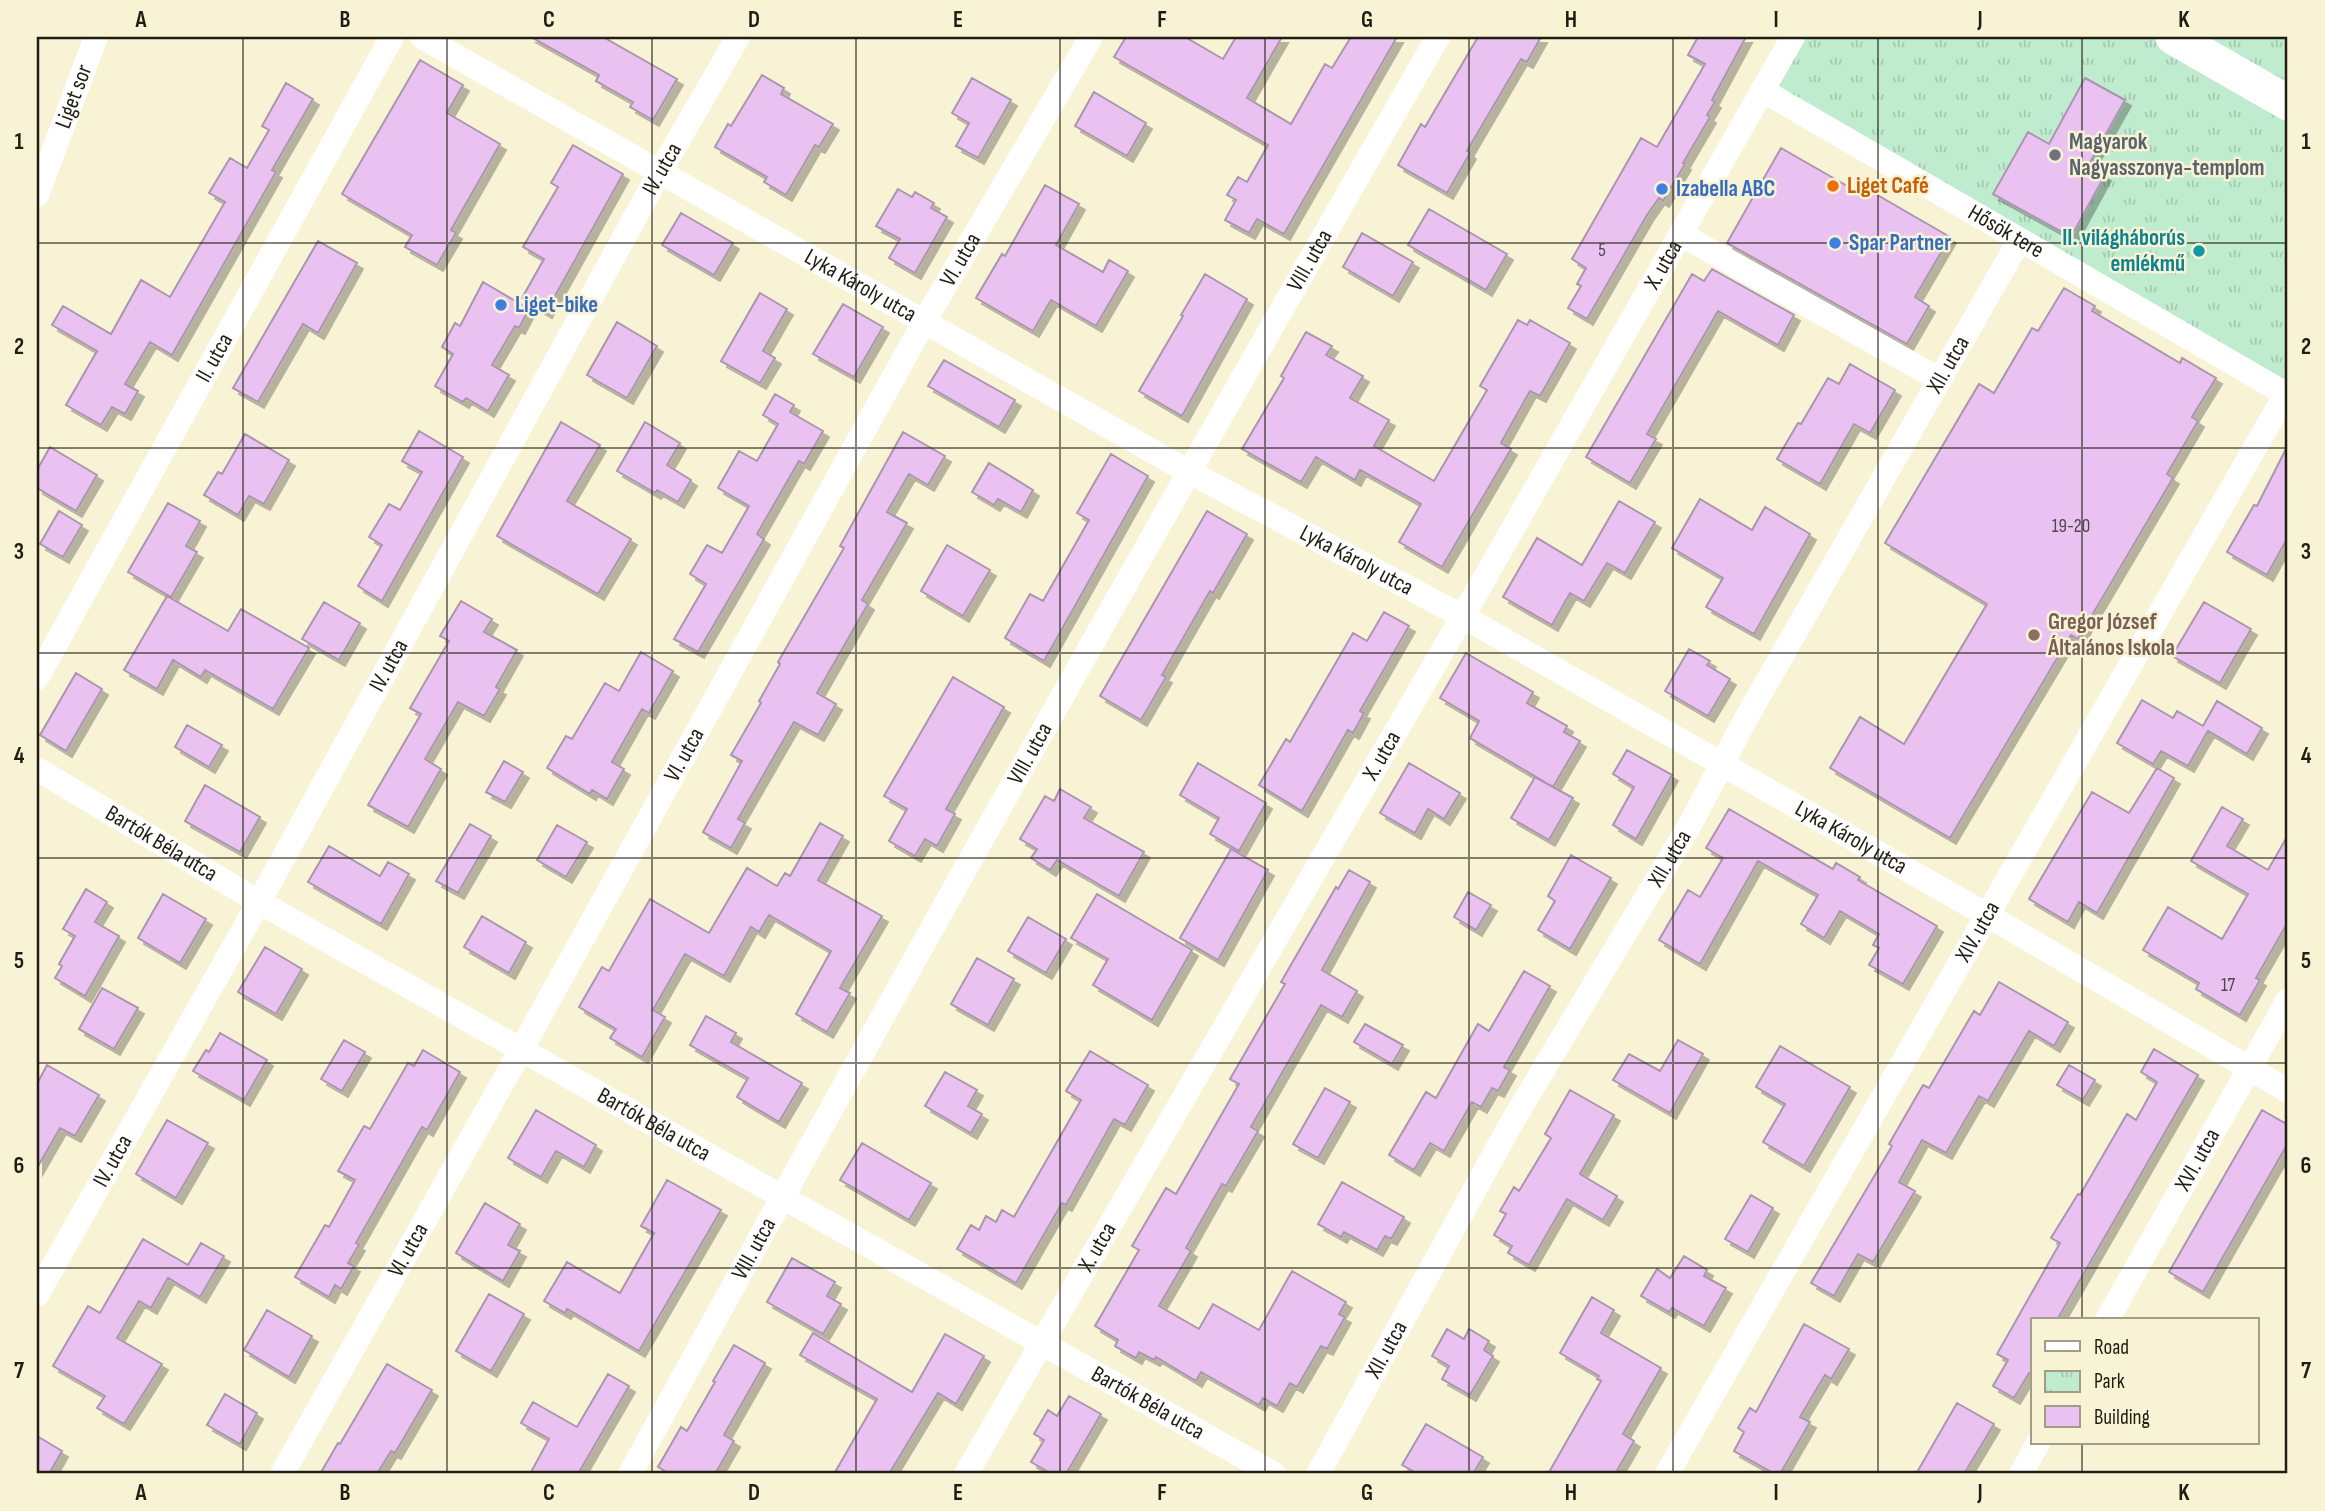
<svg xmlns="http://www.w3.org/2000/svg" width="2325" height="1511" font-family="'Sofia Sans Condensed',sans-serif">
	<style>
		.park { fill: url(#park-tufts) }
		.building { fill: #eac2f2; stroke: #a996ad; stroke-width: 2; filter: url(#shadow) }
		.lines { fill: none; stroke-linecap: round; stroke-linejoin: round }
		.street { stroke: #fff; stroke-width: 24 }
		.secondary { stroke: #fff; stroke-width: 35 }
		.grid { fill: none; stroke: #201d13; stroke-width: 2; stroke-opacity: 0.55 }
		.worship-dot { fill: #6b7280; stroke: #f9f3d6; stroke-width: 2.5 }
		.food-dot { fill: #e8710a; stroke: #f9f3d6; stroke-width: 2.5 }
		.shop-dot { fill: #3f7fe0; stroke: #f9f3d6; stroke-width: 2.5 }
		.culture-dot { fill: #0f9aa8; stroke: #f9f3d6; stroke-width: 2.5 }
		.education-dot { fill: #8d6e63; stroke: #f9f3d6; stroke-width: 2.5 }
		.labels { text-anchor: middle; dominant-baseline: central; stroke-width: 5; stroke-linejoin: round; paint-order: stroke }
		.number-label { font-size: 19px; fill: #52464b }
		.street-label { font-size: 23px; fill: #201d13; stroke: #f9f3d6 }
		.worship-label { font-size: 23px; font-weight: bold; fill: #5b616d; stroke: #f9f3d6; text-anchor: start }
		.food-label { font-size: 23px; font-weight: bold; fill: #c56008; stroke: #f9f3d6; text-anchor: start }
		.shop-label { font-size: 23px; font-weight: bold; fill: #366cbe; stroke: #f9f3d6; text-anchor: start }
		.culture-label { font-size: 23px; font-weight: bold; fill: #0d838f; stroke: #f9f3d6; text-anchor: end }
		.education-label { font-size: 23px; font-weight: bold; fill: #785e54; stroke: #f9f3d6; text-anchor: start }
		.neatline { fill: none; stroke: #201d13; stroke-width: 2.5 }
		.grid-label { font-size: 23px; text-anchor: middle; font-weight: bold; fill: #201d13 }
	</style>
	<defs>
		<pattern id="park-tufts" width="24" height="20" patternUnits="userSpaceOnUse" patternTransform="scale(1.75)"><rect width="24" height="20" fill="#bfebce"/><path d="M3 7l-1-3M5 7V3M7 7l1-3M15 17l-1-3M17 17v-4M19 17l1-3" fill="none" stroke="#a4c9b0"/></pattern>
		<filter id="shadow"><feDropShadow dx="6" dy="6" stdDeviation="0" flood-color="#0004"/></filter>
	</defs>
	<rect width="100%" height="100%" fill="#f9f3d6"/>
	<path class="park" d="M1793,37h495v353l-526,-300z"/>
	<path class="building" d="M531,37h72l74,42 -24,41 -23,-13 3,-5 -37,-21 3,-6z
		M1126,37h59l38,22 13,-22h46l-35,61 44,26 34,-60 7,4 19,-31h46l-113,197 -27,-15 -8,14 -24,-13 11,-20 -9,-5 11,-18 9,5 21,-37 -154,-88z
		M1478,37h63l-14,25 -6,-3 -54,92 3,2 -23,40 -49,-28 23,-41 4,3z
		M1698,37h48l-34,63 3,2 -8,13 3,2 -27,46 2,1 -22,37 -4,-3 -12,17 -60,104 -19,-11 13,-22 -4,-2 9,-16 -14,-9 69,-121 16,9 48,-83 -17,-9z
		M420,60l43,25 -16,28 53,31 -49,86 5,3 -19,32 -32,-18 7,-12 -70,-41z
		M762,75l22,13 -3,6 52,30 -14,23 -4,-2 -29,50 -22,-13 3,-5 -52,-30 13,-23 3,2z
		M972,78l39,22 -33,58 -22,-12 13,-23 -17,-10z
		M2085,78l40,22 -37,66 17,9 -34,62 -78,-43 35,-62 21,12z
		M286,83l27,16 -41,71 4,2 -104,183 -22,-13 -25,42 13,7 -13,23 -13,-7 -11,18 -35,-20 31,-54 -45,-26 11,-19 48,28 30,-54 29,17 55,-95 -16,-9 21,-35 17,10 22,-38 -7,-4z
		M1094,92l52,31 -19,33 -52,-30z
		M573,145l50,29 -77,138 -24,-14 22,-39 -21,-12 35,-60 -7,-4z
		M1781,148l82,47 4,-6 83,48 -35,60 14,9 -22,38 -180,-101z
		M1045,185l34,19 -23,41 47,27 6,-12 19,11 -32,55 -45,-26 -18,31 -57,-33 26,-44 3,2z
		M898,189l14,8 3,-5 19,11 -3,5 16,9 -32,56 -26,-15 11,-19 -24,-13z
		M1429,209l78,45 -21,36 -78,-45z
		M681,213l52,30 -19,32 -52,-30z
		M1362,233l51,29 -20,34 -50,-29z
		M318,241l39,22 -39,70 -15,-9 -45,78 -25,-14z
		M1712,269l82,46 -16,30 -60,-34 -71,123 9,5 -26,44 -44,-26 106,-183 12,7z
		M1205,274l42,25 -65,117 -43,-25 44,-75 -2,-1z
		M483,282l46,27 -10,19 -4,-2 -23,39 17,10 -21,36 -22,-13 -3,4 -28,-16 18,-32 -11,-7 13,-24 5,3z
		M2064,288l31,18 -3,5 88,52 2,-5 34,20 -24,39 6,4 -31,53 6,4 -95,161 -7,-4 -121,203 -120,-70 30,-51 44,27 83,-140 -102,-61 94,-159 15,9 38,-65 6,3z
		M760,293l27,16 -24,42 12,7 -15,25 -39,-22z
		M843,304l40,23 -29,50 -41,-23z
		M1518,320l9,5 3,-5 40,23 -30,53 -10,-5 -29,52 10,6 -69,118 -43,-25 22,-38 -61,-34 -5,10 -39,-23 -15,25 -59,-33 42,-71 -3,-2 25,-44 26,14 -6,9 37,21 -13,22 39,22 -15,26 60,35 53,-91 -7,-4z
		M617,322l40,24 -30,52 -40,-23z
		M944,360l71,40 -16,27 -71,-41z
		M1850,364l45,26 -25,43 -16,-9 -34,60 -43,-25 21,-36 3,1 27,-46 11,6z
		M775,394l19,11 -4,7 33,19 -19,33 -5,-3 -42,73 7,5 -66,113 -24,-13 32,-55 -16,-10 17,-29 15,8 27,-47 -31,-18 21,-37 18,10 21,-37 -15,-9z
		M561,422l39,23 -33,56 64,38 -33,55 -101,-58z
		M645,422l35,21 -13,22 24,15 -13,22 -21,-12 -2,3 -38,-22z
		M419,431l44,26 -81,144 -24,-15 24,-41 -13,-8 20,-33 11,6 22,-38 -20,-11z
		M903,432l42,24 -17,29 -19,-11 -22,38 20,11 -45,77 6,4 -51,89 19,11 -18,31 -24,-13 -56,97 7,4 -14,25 -28,-16 39,-71 -11,-6 30,-52 -2,-2 21,-37 -2,-2 66,-114 -4,-2z
		M245,434l44,26 -25,44 -15,-8 -11,19 -34,-20 14,-23 4,2z
		M2288,445v92l-21,38 -40,-23 27,-47 3,1z
		M50,447l47,28 -21,36 -39,-23v-18z
		M1111,454l37,22 -104,185 -39,-23 25,-44 13,7 46,-81 -12,-7z
		M989,463l44,27 -12,22 -23,-13 -4,6 -22,-13z
		M1700,499l52,31 13,-23 45,27 -56,100 -48,-27 17,-29 -51,-30z
		M1619,501l36,21 -30,51 -18,-10 -23,38 -14,-8 -18,32 -49,-28 34,-59 45,27z
		M168,503l32,18 -14,25 11,6 -26,45 -43,-25z
		M59,511l23,14 -19,32 -23,-13z
		M1207,511l40,23 -34,59 -3,-2 -48,84 4,2 -25,43 -41,-24z
		M947,545l43,25 -27,46 -42,-25z
		M167,596l61,35 13,-22 68,39 -36,61 -68,-39 -4,7 -28,-17 -16,29 -33,-19z
		M461,601l31,18 -8,13 33,18 -21,37 4,2 -16,27 -26,-14 -33,57 16,10 -33,58 -40,-22 53,-91 -11,-6 39,-67 -9,-5z
		M324,602l36,21 -21,37 -37,-21z
		M2204,602l47,27 -31,54 -48,-27z
		M1384,612l25,14 -49,85 4,2 -11,20 -5,-3 -46,81 -43,-26 27,-46 4,3 63,-109 14,8z
		M1689,649l21,12 -3,4 23,14 -22,37 -43,-25z
		M641,652l32,19 -24,42 -7,-4 -30,53 12,7 -17,30 -15,-9 -2,4 -43,-26 19,-32 6,3 33,-56 14,8z
		M1466,653l67,39 -6,11 40,23 -3,6 16,9 -27,46 -83,-49 9,-17 -39,-23z
		M76,673l26,16 -36,62 -26,-16z
		M953,677l51,30 -58,102 9,5 -18,32 -12,-7 -10,17 -26,-15 18,-32 -23,-13z
		M2142,700l31,18 4,-7 26,15 14,-25 45,27 -15,26 -39,-23 -20,35 -27,-15 -8,13 -36,-21z
		M187,725l35,20 -13,22 -34,-20z
		M1627,750l45,25 -36,64 -23,-14 21,-38 -21,-13z
		M504,761l19,11 -18,30 -19,-10z
		M1198,763l68,40 -27,48 -29,-17 9,-16 -39,-23z
		M1409,763l51,30 -16,26 -16,-10 -13,24 -35,-20z
		M2157,768l17,10 -77,135 -18,-11 -11,20 -39,-23 63,-107 37,21z
		M1535,777l38,21 -24,42 -38,-22z
		M205,785l55,32 -20,35 -55,-31z
		M1060,789l31,18 -7,11 60,34 -25,44 -62,-36 -7,10 -19,-12 6,-9 -17,-10 25,-43 9,5z
		M2222,807l21,12 -16,27 41,24 20,-35v87l-32,56 4,2 -20,35 -44,-26 3,-6 -56,-33 25,-43 54,32 26,-45 -57,-33z
		M1729,809l104,60 3,-6 24,14 -2,3 79,46 -34,58 -34,-19 10,-17 -6,-3 6,-11 -39,-23 -16,27 -23,-14 17,-29 -60,-34 -58,103 -41,-24 29,-50 12,7 23,-39 -17,-10z
		M820,823l23,13 -25,44 64,36 -42,72 10,5 -23,39 -31,-18 35,-63 -62,-36 -10,17 -8,-5 -27,49 -39,-22 -32,56 12,7 -23,40 -32,-19 6,-9 -37,-22 23,-40 7,4 41,-72 59,34 38,-65 30,18 8,-13 5,3z
		M470,824l21,12 -33,57 -22,-12z
		M557,825l30,17 -21,35 -29,-17z
		M329,846l51,30 8,-14 21,12 -28,50 -73,-42z
		M1231,849l37,21 -50,90 -38,-22z
		M1571,855l40,23 -41,71 -32,-19 17,-29 -7,-5z
		M1349,870l21,12 -48,88 35,21 -15,26 -21,-12 -70,122 7,4 -32,55 -4,-2 -36,64 5,3 -32,55 40,23 14,-25 46,26 33,-59 54,31 -7,12 6,3 -18,32 -6,-3 -24,41 -7,-4 -13,23 -14,-8 -4,7 -58,-33 -5,9 -40,-24 -2,3 -15,-8 -3,6 -21,-12 3,-6 -23,-14 44,-76 -7,-4 34,-58 10,6 63,-110 -9,-5 55,-95 -4,-2 55,-95 2,2z
		M86,889l21,13 -12,20 24,14 -34,60 -30,-18 7,-12 -3,-2 16,-28 -12,-7z
		M1468,892l23,13 -15,25 -22,-13z
		M163,894l43,25 -26,44 -42,-25z
		M1097,894l95,56 -40,70 -59,-35 15,-26 -37,-21z
		M482,916l44,26 -17,31 -45,-26z
		M1028,917l38,22 -20,34 -38,-22z
		M265,947l37,22 -26,45 -38,-22z
		M977,958l37,21 -26,46 -37,-21z
		M1524,971l26,15 -46,81 6,3 -12,21 -6,-3 -11,19 -9,-5 -28,49 -14,-8 -16,27 -25,-15 37,-63 10,6 42,-74 11,7z
		M1999,982l69,40 -14,24 -25,-15 -41,70 -9,-5 -33,57 -24,-13 -23,42 16,9 -42,71 -15,-8 -24,42 -23,-13 81,-137 -3,-2 34,-59 6,3 45,-77 6,4z
		M102,988l36,20 -24,41 -35,-20z
		M706,1016l30,17 -5,9 71,41 -23,39 -42,-25 11,-19 -58,-33z
		M1365,1024l38,21 -11,19 -38,-22z
		M220,1033l47,27 -23,40 -51,-29 13,-21 3,2z
		M344,1040l21,12 -23,39 -21,-12z
		M1678,1040l25,14 -33,59 -57,-33 16,-26 31,17z
		M1780,1046l70,41 -46,79 -41,-24 22,-38 -29,-17z
		M2154,1049l44,26 -141,245h-24v55l-4,-2 -15,25 -21,-12 15,-26 -11,-6 63,-111 -9,-5 27,-44 2,1 47,-81 9,6 21,-38 -16,-10z
		M423,1050l37,22 -33,58 -5,-3 -66,116 3,2 -11,18 6,3 -13,23 -6,-4 -6,12 -34,-20 30,-52 4,2 26,-47 -17,-9 26,-45 6,3 38,-66 6,3z
		M1090,1051l58,34 -23,40 -11,-6 -48,86 -4,-2 -46,80 -59,-34 14,-24 8,5 7,-14 10,6 6,-12 12,7 67,-117 -15,-9z
		M47,1065l52,30 -24,41 -15,-8 -23,40v-84z
		M2069,1065l26,15 -12,20 -26,-15z
		M945,1072l32,18 -9,16 14,8 -11,19 -46,-27z
		M1325,1088l25,14 -32,56 -25,-14z
		M1570,1090l44,25 -34,59 37,22 -14,24 -36,-21 -38,66 -21,-12 4,-7 -18,-11 12,-21 -6,-3 14,-24 5,4 32,-53 -6,-4z
		M536,1110l60,35 -12,22 -28,-16 -15,26 -33,-19z
		M2262,1110l26,15v18l-85,149 -34,-20z
		M167,1120l41,23 -32,55 -40,-24z
		M862,1143l69,40 -22,37 -69,-40z
		M667,1180l54,30 -82,141 -72,-42 -2,4 -21,-12 23,-39 53,31 34,-60 -13,-7z
		M1342,1182l62,35 -13,22 -6,-3 -8,14 -33,-18 -3,5 -23,-13z
		M1751,1195l22,13 -25,44 -23,-13z
		M485,1203l35,21 -12,21 12,6 -17,30 -47,-28z
		M143,1239l45,26 13,-22 23,13 -24,41 -32,-19 -17,30 -12,-7 -22,37 45,26 -38,60 -27,-16 8,-12 -52,-30 35,-60 12,7z
		M1684,1256l23,14 -3,6 22,12 -22,38 -32,-18 -3,4 -28,-16 16,-27 13,9z
		M792,1258l43,24 -8,14 14,8 -18,30 -56,-32z
		M489,1294l35,20 -33,57 -35,-20z
		M1592,1297l22,13 -13,23 60,35 -38,66 11,7 -19,33h-67l53,-93 -4,-2 2,-3 -39,-23z
		M267,1310l45,26 -23,41 -45,-27z
		M1804,1324l45,25 -18,30 -6,-4 -25,42 10,5 -30,52h-5l-41,-23 10,-19 -6,-4 12,-20 6,4z
		M1447,1329l17,10 5,-10 20,12 -5,9 9,6 -23,39 -28,-16 7,-13 -17,-10z
		M813,1333l99,59 33,-58 39,22 -28,48 -18,-11 -49,81h-55l43,-75 -77,-44z
		M734,1345l31,18 -41,72 10,6 -19,33h-45l-12,-7 23,-40 6,4 28,-49 -2,-1z
		M387,1364l45,26 -37,63 -4,-2 -14,23h-57l18,-31 2,1z
		M608,1374l21,12 -51,88h-48l19,-35 -28,-16 12,-21 44,25z
		M225,1394l32,19 -17,31 -33,-19z
		M1069,1396l32,18 -35,60h-14l-21,-12 13,-22 -10,-6 14,-24 9,6z
		M1957,1403l37,21 -30,50h-48z
		M1426,1424l57,33 -10,17h-55l-16,-9z
		M37,1436l25,15 -13,23h-12z"/>
	<g class="lines">
		<g class="street">
			<path id="s1" d="M422,37l767,435 273,144 525,299 301,176"/>
			<path id="s2" d="M1762,90l524,304"/>
			<path id="s3" d="M37,195l59,-158"/>
			<path d="M1682,235l257,144"/>
			<path id="s4" d="M37,678l355,-641"/>
			<path id="s5" d="M37,769l222,133 1015,572"/>
			<path id="s6" d="M37,1295l222,-393 401,-730 78,-135"/>
			<path id="s7" d="M2107,1320l181,-320"/>
			<path id="s8" d="M282,1474l239,-424 403,-728 167,-285"/>
			<path id="s9" d="M630,1474c264,-482 534,-961 808,-1437"/>
			<path id="s10" d="M966,1474l517,-893 310,-544"/>
			<path id="s11" d="M1318,1474l194,-352 179,-299 53,-101 275,-481"/>
			<path id="s12" d="M1667,1474l621,-1084"/>
			<path d="M2021,1474l17,-31"/>
		</g>
		<path class="secondary" d="M2173,37l115,66"/>
	</g>
	<path class="grid" d="M243,37v1437M447,37v1437M652,37v1437M856,37v1437M1060,37v1437M1265,37v1437M1469,37v1437M1673,37v1437M1878,37v1437M2082,37v1283M37,243h2251M37,448h2251M37,653h2251M37,858h2251M37,1063h2251M37,1268h2251M2082,1443v31"/>
	<circle class="worship-dot" cx="2055" cy="155" r="7"/>
	<circle class="food-dot" cx="1833" cy="186" r="7"/>
	<g class="shop-dot">
		<circle cx="1662" cy="189" r="7"/>
		<circle cx="1835" cy="243" r="7"/>
		<circle cx="501" cy="305" r="7"/>
	</g>
	<circle class="culture-dot" cx="2199" cy="251" r="7"/>
	<circle class="education-dot" cx="2034" cy="635" r="7"/>
	<g class="labels">
		<g class="number-label">
			<text x="1602" y="250">5</text>
			<text x="2071" y="526">19-20</text>
			<text x="2228" y="985">17</text>
		</g>
		<g class="street-label">
			<text stroke="none"><textPath href="#s3" startOffset="105">Liget sor</textPath></text>
			<text stroke="none"><textPath href="#s6" startOffset="1288">IV. utca</textPath></text>
			<text stroke="none"><textPath href="#s2" startOffset="282">Hősök tere</textPath></text>
			<text stroke="none"><textPath href="#s8" startOffset="1391">VI. utca</textPath></text>
			<text stroke="none"><textPath href="#s9" startOffset="1391">VIII. utca</textPath></text>
			<text stroke="none"><textPath href="#s10" startOffset="1396">X. utca</textPath></text>
			<text stroke="none"><textPath href="#s1" startOffset="504">Lyka Károly utca</textPath></text>
			<text stroke="none"><textPath href="#s4" startOffset="366">II. utca</textPath></text>
			<text stroke="none"><textPath href="#s11" startOffset="1276">XII. utca</textPath></text>
			<text stroke="none"><textPath href="#s1" startOffset="1071">Lyka Károly utca</textPath></text>
			<text stroke="none"><textPath href="#s6" startOffset="721">IV. utca</textPath></text>
			<text stroke="none"><textPath href="#s9" startOffset="824">VIII. utca</textPath></text>
			<text stroke="none"><textPath href="#s8" startOffset="824">VI. utca</textPath></text>
			<text stroke="none"><textPath href="#s10" startOffset="830">X. utca</textPath></text>
			<text stroke="none"><textPath href="#s1" startOffset="1638">Lyka Károly utca</textPath></text>
			<text stroke="none"><textPath href="#s5" startOffset="145">Bartók Béla utca</textPath></text>
			<text stroke="none"><textPath href="#s11" startOffset="709">XII. utca</textPath></text>
			<text stroke="none"><textPath href="#s12" startOffset="625">XIV. utca</textPath></text>
			<text stroke="none"><textPath href="#s5" startOffset="712">Bartók Béla utca</textPath></text>
			<text stroke="none"><textPath href="#s7" startOffset="184">XVI. utca</textPath></text>
			<text stroke="none"><textPath href="#s6" startOffset="154">IV. utca</textPath></text>
			<text stroke="none"><textPath href="#s10" startOffset="262">X. utca</textPath></text>
			<text stroke="none"><textPath href="#s9" startOffset="257">VIII. utca</textPath></text>
			<text stroke="none"><textPath href="#s8" startOffset="257">VI. utca</textPath></text>
			<text stroke="none"><textPath href="#s11" startOffset="142">XII. utca</textPath></text>
			<text stroke="none"><textPath href="#s5" startOffset="1279">Bartók Béla utca</textPath></text>
		</g>
		<g class="worship-label">
			<text x="2069" y="142">Magyarok<tspan x="2069" dy="26">Nagyasszonya-templom</tspan></text>
		</g>
		<g class="food-label">
			<text x="1847" y="186">Liget Café</text>
		</g>
		<g class="shop-label">
			<text x="1676" y="189">Izabella ABC</text>
			<text x="1849" y="243">Spar Partner</text>
			<text x="515" y="305">Liget-bike</text>
		</g>
		<g class="culture-label">
			<text x="2185" y="238">II. világháborús<tspan x="2185" dy="26">emlékmű</tspan></text>
		</g>
		<g class="education-label">
			<text x="2048" y="622">Gregor József<tspan x="2048" dy="26">Általános Iskola</tspan></text>
		</g>
	</g>
	<rect width="2325" height="1511" fill="none" stroke="#f9f3d6" stroke-width="77"/>
	<rect x="2031" y="1318" width="228" height="126" fill="#f9f3d6" stroke="#a29d88" stroke-width="2"/>
	<rect x="2045" y="1341" width="35" height="10" fill="#ffffff" stroke="#a29d88" stroke-width="2"/>
	<text x="2094" y="1354" font-size="21" fill="#201d13">Road</text>
	<rect x="2045" y="1371" width="35" height="21" fill="url(#park-tufts)" stroke="#a29d88" stroke-width="2"/>
	<text x="2094" y="1388" font-size="21" fill="#201d13">Park</text>
	<rect x="2045" y="1406" width="35" height="21" fill="#eac2f2" stroke="#a29d88" stroke-width="2"/>
	<text x="2094" y="1424" font-size="21" fill="#201d13">Building</text>
	<rect x="38" y="38" width="2248" height="1434" class="neatline"/>
	<g class="grid-label">
		<text x="141" y="27">A</text>
		<text x="345" y="27">B</text>
		<text x="549" y="27">C</text>
		<text x="754" y="27">D</text>
		<text x="958" y="27">E</text>
		<text x="1162" y="27">F</text>
		<text x="1367" y="27">G</text>
		<text x="1571" y="27">H</text>
		<text x="1776" y="27">I</text>
		<text x="1980" y="27">J</text>
		<text x="2184" y="27">K</text>
		<text x="19" y="149">1</text>
		<text x="2306" y="149">1</text>
		<text x="19" y="354">2</text>
		<text x="2306" y="354">2</text>
		<text x="19" y="559">3</text>
		<text x="2306" y="559">3</text>
		<text x="19" y="763">4</text>
		<text x="2306" y="763">4</text>
		<text x="19" y="968">5</text>
		<text x="2306" y="968">5</text>
		<text x="19" y="1173">6</text>
		<text x="2306" y="1173">6</text>
		<text x="19" y="1378">7</text>
		<text x="2306" y="1378">7</text>
		<text x="141" y="1500">A</text>
		<text x="345" y="1500">B</text>
		<text x="549" y="1500">C</text>
		<text x="754" y="1500">D</text>
		<text x="958" y="1500">E</text>
		<text x="1162" y="1500">F</text>
		<text x="1367" y="1500">G</text>
		<text x="1571" y="1500">H</text>
		<text x="1776" y="1500">I</text>
		<text x="1980" y="1500">J</text>
		<text x="2184" y="1500">K</text>
	</g>
</svg>
